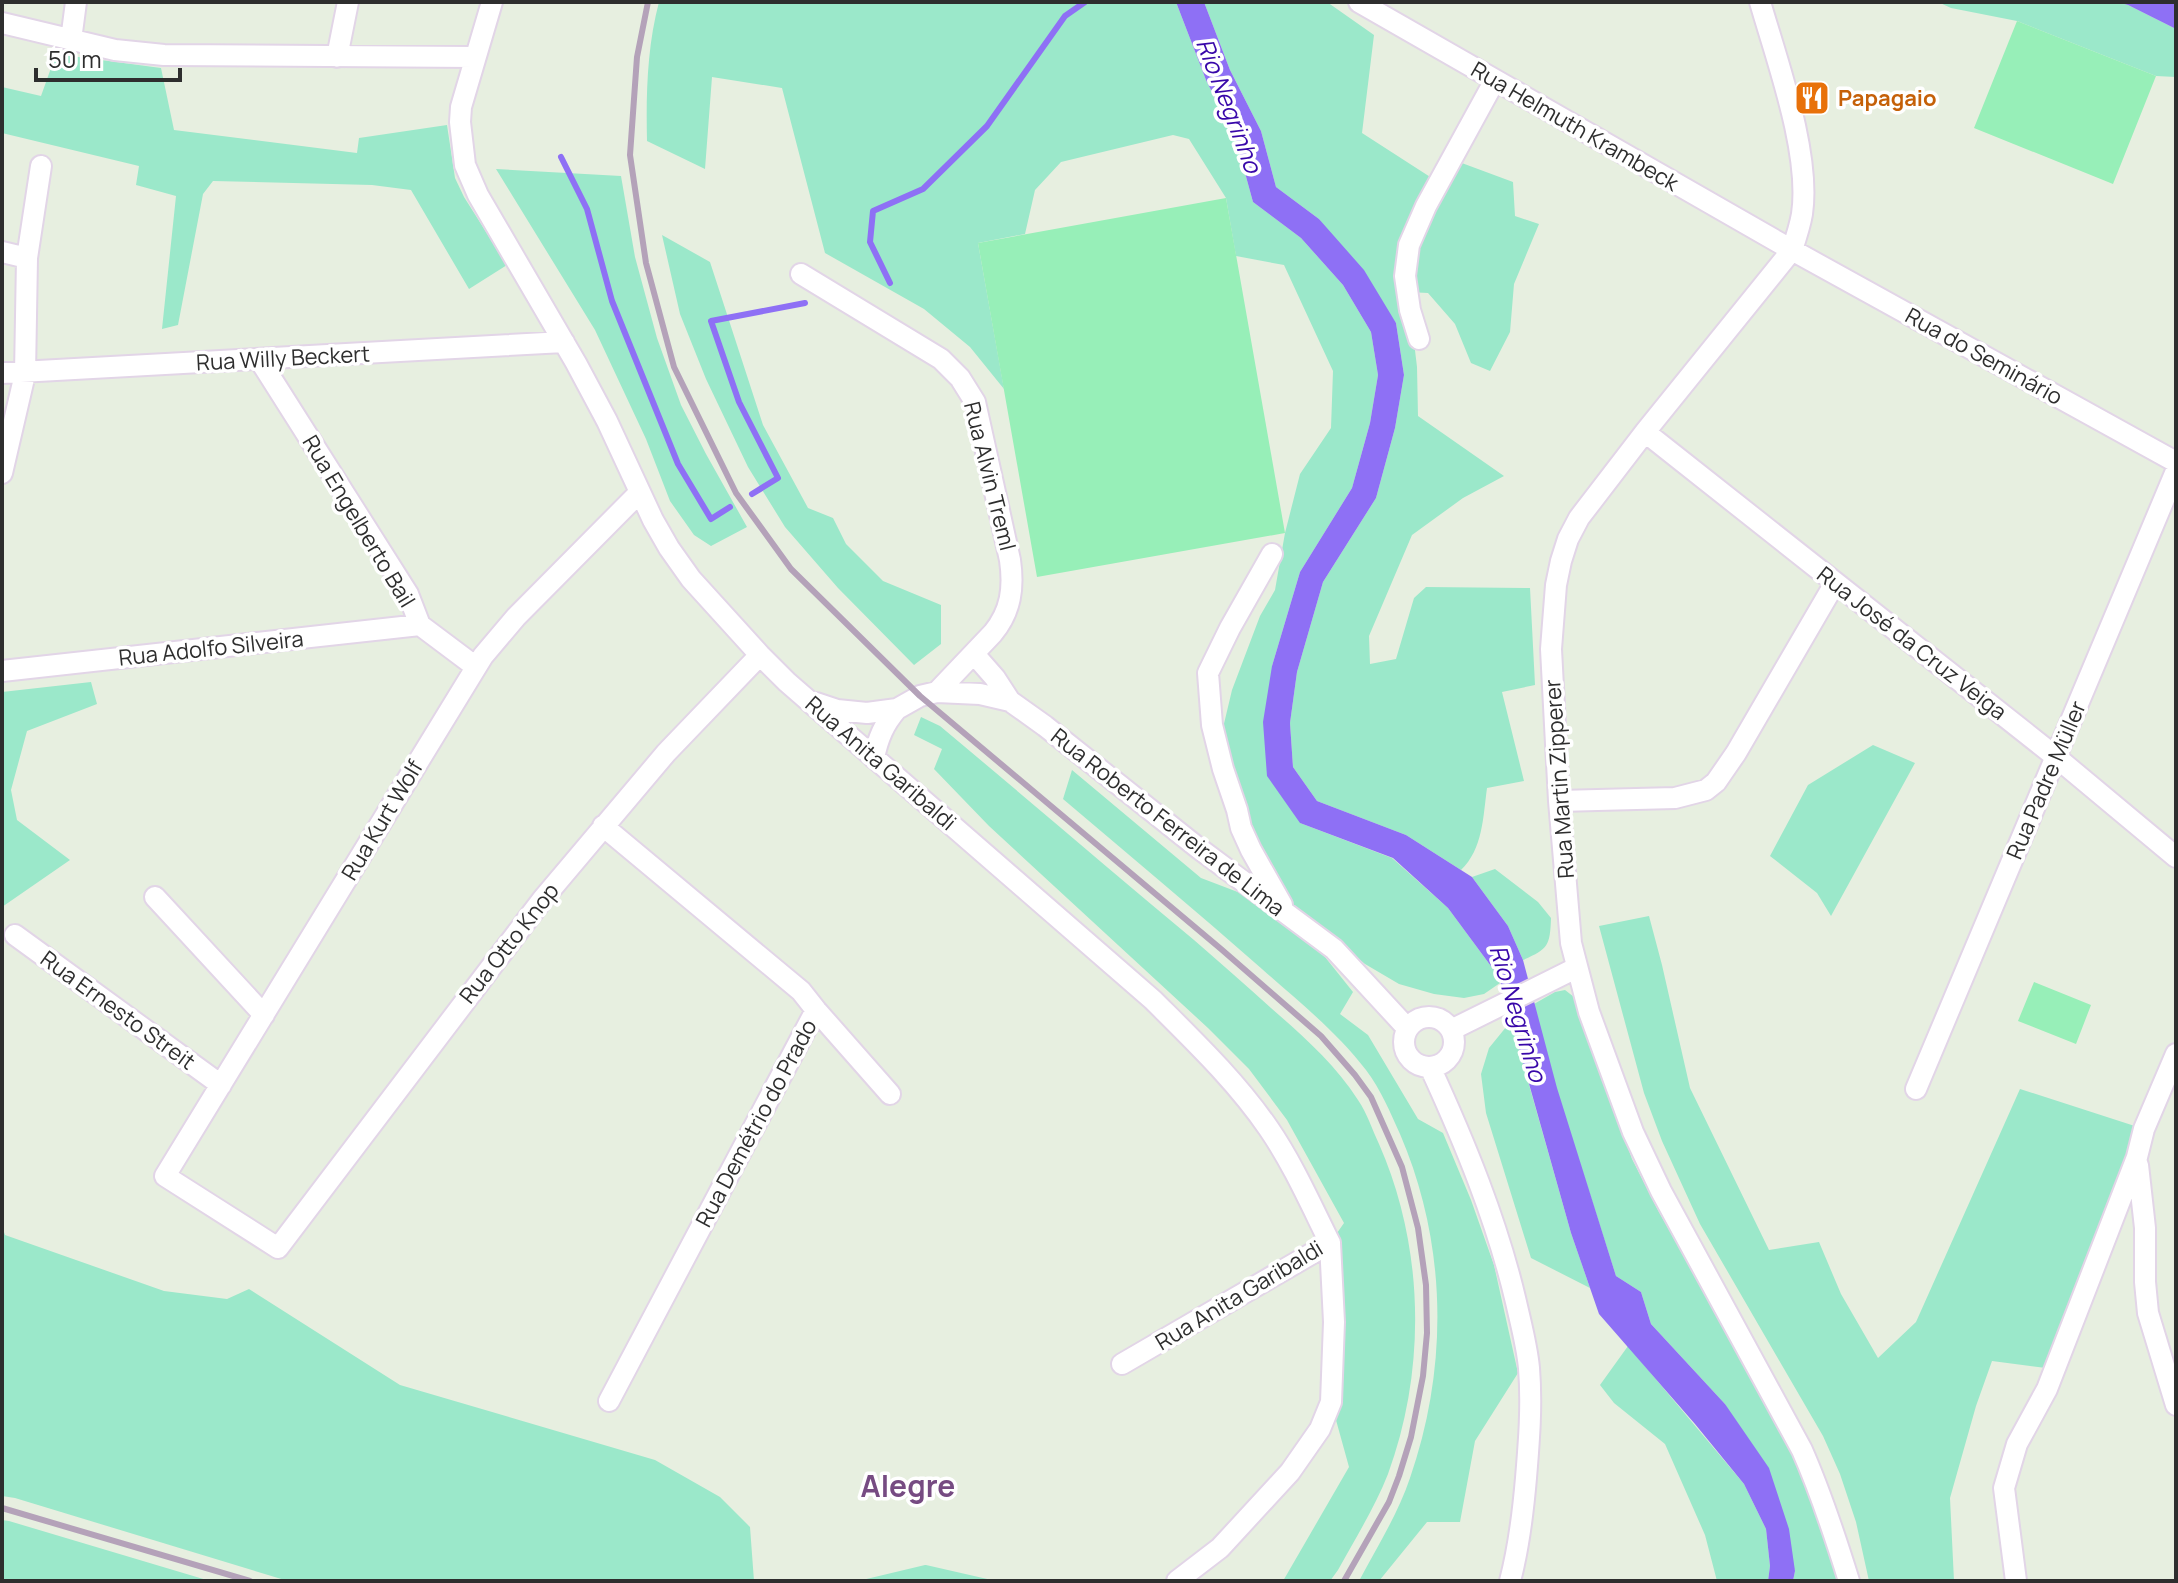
<svg xmlns="http://www.w3.org/2000/svg" width="2178" height="1583" font-family="Manrope,sans-serif">
	<style>
		.green { fill: #9be8ca }
		.pitch { fill: #97efb8 }
		.water { fill: #8e70f5 }
		.lines { fill: none; stroke-linecap: round; stroke-linejoin: round }
		.stream { stroke: #8e70f5; stroke-width: 6 }
		.minor-casing { stroke: #e2d5e7; stroke-width: 24 }
		.minor { stroke: #fff; stroke-width: 20 }
		.rail { stroke: #b4a2b9; stroke-width: 6 }
		.labels { text-anchor: middle; dominant-baseline: central; stroke-width: 7; stroke-linejoin: round; paint-order: stroke }
		.food-label { font-size: 22px; font-weight: bold; fill: #c56008; stroke: #fff; text-anchor: start }
		.street-label { font-size: 22px; fill: #2e2e2e; stroke: #fff }
		.water-label { font-size: 24px; font-style: italic; fill: #3807a9; stroke: #fff }
		.district-label { font-size: 30px; font-weight: bold; fill: #764b82; stroke: #fff }
	</style>
	<rect width="100%" height="100%" fill="#e7efe0"/>
	<path class="green" d="M659,2h517l30,78 30,60 17,62 48,36 42,47 28,47 7,43 -8,48 -18,65 -52,84 -28,94 28,157 92,35 56,50 51,69 1,6 -16,11 -20,4 -30,-4 -35,-10 -34,-20 -93,-76 -54,-139 14,-59 28,-74 15,-26 10,-57 15,-59 31,-46 2,-57 -49,-106 -48,-9 -10,-58 -37,-59 -16,-4 -112,27 -26,28 -10,44 -47,9 26,146 -34,-42 -46,-38 -99,-56 -43,-165 -70,-11 -7,92 -58,-28c-1,-46 0,-94 12,-139z
		M1204,2h123l47,33 -12,98 76,49 13,-23 62,23 2,34 24,8 -25,60 -4,48 -20,39 -19,-8 -16,-39 -27,-31 -20,-1 9,75 1,49 86,60 -41,22 -51,37 -43,101 1,28 26,-5 18,-61 12,-11 104,1 5,97 -33,7 22,89 -37,7c-4,29 -4,61 -26,82l-55,-35 -89,-34 -24,-34 -3,-44 7,-51 26,-90 53,-84 19,-70 9,-53 -8,-52 -77,-104 -43,-32 -15,-56 -31,-61z
		M1938,2h179l11,3 48,24v48l-20,-1 -139,-55 -66,-13z
		M56,54l105,14 13,62 183,23 2,-15 88,-13 8,53 9,19 43,68 -38,24 -58,-99 -39,-5 -159,-4 -10,13 -25,131 -16,4 14,-133 -40,-11 3,-19 -137,-33v-46l39,9z
		M496,169l125,7 14,81 22,81 24,67 25,49 41,73 -36,19 -17,-11 -24,-34 -24,-62 -51,-109z
		M662,235l48,27 53,163 45,83 25,10 13,26 37,37 58,24v39l-27,21 -76,-77 -53,-61 -37,-60 -42,-88 -26,-65z
		M91,682l6,22 -70,27 -16,59 6,30 53,40 -68,47v-215z
		M921,717l19,9c85,71 169,143 254,214 26,23 52,45 77,68 32,28 64,56 87,92 9,13 14,29 21,44 45,102 48,224 9,330 -13,33 -33,65 -50,96l-8,11h-47l66,-114 -18,-65 -1,-159 14,-20 -57,-103 -38,-51 -41,-41 -219,-202 -55,-57 8,-20 -28,-14z
		M1873,745l42,18 -84,153 -14,-23 -47,-37 38,-71z
		M1072,770l129,108 42,16 78,58 32,40 -13,22 28,21 50,84 25,14 28,67 23,65 24,108 -43,68 -15,81h-33l-48,59h-20c18,-34 39,-67 51,-103 39,-112 37,-235 -10,-344 -10,-22 -19,-44 -34,-64 -30,-39 -68,-69 -104,-101 -66,-58 -133,-114 -199,-170z
		M1495,869l43,33 13,16c-1,28 -3,31 -28,42l-15,-34 -36,-49z
		M1649,916l13,49 28,123 79,162 50,-8 22,52 37,64 38,-36 104,-233 124,40 -90,240 -62,-8 -16,45 -26,92 4,83h-85l-13,-59 -16,-48 -17,-38 -123,-212 -38,-83 -18,-48 -45,-167z
		M1565,990l9,7 8,15 50,147 27,53 103,180 48,93 29,96h-46l2,-10 -70,-167 -74,-80 -10,-32 -25,-16 -60,-188 -22,-84 21,-12z
		M1511,1021l60,212 19,55 -59,-30 -45,-145 -5,-39 8,-26z
		M2,1226l3,9 159,56 63,8 22,-10 151,96 255,75 65,37 30,30 4,54h-466l-273,-83 -13,-2z
		M1628,1346l116,138 22,45 4,37 -2,15h-51l-12,-46 -40,-91 -51,-41 -14,-18z
		M2,1520l7,1 201,60h-208z
		M925,1565h1l70,16h-138z"/>
	<path class="pitch" d="M2017,21l139,55 -43,108 -139,-56z
		M1226,198l59,335 -248,44 -59,-334z
		M2034,982l57,23 -15,39 -58,-23z"/>
	<path class="water" d="M1176,2h28l26,68 31,61 15,56 43,32 45,51 32,53 8,52 -9,53 -19,70 -53,84 -26,90 -7,51 3,44 24,34 89,34 66,42 36,49 15,34 34,128 59,188 25,16 10,32 74,80 44,64 20,61 6,42 -2,10h-25l2,-15 -4,-37 -22,-45 -49,-60 -96,-110 -28,-81 -72,-256 -51,-69 -55,-50 -93,-35 -33,-47 -4,-54 9,-56 28,-94 52,-84 18,-65 8,-48 -7,-43 -28,-47 -42,-47 -48,-36 -17,-62 -30,-60z
		M2117,2h59v27l-48,-24z"/>
	<g class="lines">
		<path class="stream" d="M561,157l26,52 25,92 66,163 33,55 19,-12
			M890,283l-20,-41 3,-31 50,-22 64,-63 78,-110 20,-14
			M752,494l26,-16 -39,-76 -28,-81 94,-18"/>
		<defs>
			<path id="minor" d="M492,2l-31,105 -1,15 5,43 13,30 98,168 31,58 46,99 16,28 22,31 69,76 27,27 366,318c41,41 83,81 116,129 24,35 42,76 61,114l-208,121
				M1359,2l433,248 384,212
				M1760,2c17,59 51,152 42,212 -2,12 -6,24 -10,36l-147,182 -66,86 -11,21 -7,22 -5,24 -5,64 8,152 12,142 18,69 44,120 28,59 141,259c19,43 33,86 47,131
				M2,23l113,27 49,5 311,2
				M71,40l5,-38
				M337,57l11,-55
				M2,252l25,6
				M801,274l140,85 19,19 15,24 35,158c4,28 1,51 -17,73l-56,59
				M1419,339l-9,-29 -5,-34 4,-31 17,-39 69,-126
				M259,359l149,235 12,31 56,42
				M2,373l562,-31
				M1645,432l411,325 120,100
				M2,473l23,-99 2,-116 14,-92
				M639,493l-123,124 -33,39 -318,520 113,72 264,-348 124,-147 94,-98
				M1272,554l-42,74 -22,45 4,52 11,44 14,41 4,18 10,22 31,55
				M974,654l21,24 15,23
				M2,671l418,-46
				M816,703l21,7 30,3 30,-4 23,-13 17,-4 43,2 30,7 35,25 152,121 137,102 73,79
				M874,758c4,-20 10,-34 23,-49
				M1559,801l116,-3 31,-8 10,-8 20,-29 99,-170
				M603,826l198,165 15,19 -207,391
				M155,897l109,118
				M15,935l206,150
				M816,1010l74,84
				M1404 1042a25 25 0 1 1 50 0a25 25 0 1 1-50 0Z
				M1451,1030l125,-62
				M1430,1067c35,76 67,154 86,235 5,22 11,44 13,66 3,37 0,74 -3,110 -3,35 -7,69 -16,103
				M1916,1089l260,-618
				M2138,1165l7,63v54l3,31 28,92
				M1177,1581l43,-33 70,-76 30,-43 11,-27 3,-80 -4,-79
				M2016,1581l-12,-93 13,-44 30,-55 90,-232 7,-28 32,-75"/>
		</defs>
		<use href="#minor" class="minor-casing"/>
		<use href="#minor" class="minor"/>
		<path class="rail" d="M648,2l-11,55 -7,98 16,108 28,104 62,126 55,76 129,127 301,253 100,87 34,39 16,22 31,70 16,61 8,57 1,48 -4,43 -12,61 -12,39 -10,26 -45,79
			M2,1508l248,73"/>
	</g>
	<defs>
		<symbol id="restaurant-square" viewBox="-11 -11 22 22"><rect x="-9" y="-9" width="18" height="18" rx="4" fill="#e8710a" stroke="#fff"/><path d="M-5-6h1v4h1v-4h1v4h1v-4h1v5L-1.5 .5V6h-2V.5L-5-1ZM5-6V6H3V1.5H1.5Q1.5-4 5-6Z" fill="#fff"/></symbol>
	</defs>
	<g fill-rule="evenodd">
		<use href="#restaurant-square" x="1792" y="78" width="40" height="40"/>
	</g>
	<g class="labels">
		<g class="food-label">
			<text x="1838" y="98">Papagaio</text>
		</g>
		<g class="street-label">
			<text transform="translate(1575 126) rotate(30)">Rua Helmuth Krambeck</text>
			<text transform="translate(1984 356) rotate(29)">Rua do Seminário</text>
			<text transform="translate(283 358) rotate(-3)">Rua Willy Beckert</text>
			<text transform="translate(990 476) rotate(76)">Rua Alvin Treml</text>
			<text transform="translate(359 521) rotate(59)">Rua Engelberto Bail</text>
			<text transform="translate(1912 643) rotate(38)">Rua José da Cruz Veiga</text>
			<text transform="translate(211 648) rotate(-6)">Rua Adolfo Silveira</text>
			<text transform="translate(881 763) rotate(41)">Rua Anita Garibaldi</text>
			<text transform="translate(1559 779) rotate(-94)">Rua Martin Zipperer</text>
			<text transform="translate(2046 780) rotate(-67)">Rua Padre Müller</text>
			<text transform="translate(382 820) rotate(-59)">Rua Kurt Wolf</text>
			<text transform="translate(1168 822) rotate(38)">Rua Roberto Ferreira de Lima</text>
			<text transform="translate(509 943) rotate(-52)">Rua Otto Knop</text>
			<text transform="translate(118 1010) rotate(36)">Rua Ernesto Streit</text>
			<text transform="translate(756 1123) rotate(-62)">Rua Demétrio do Prado</text>
			<text transform="translate(1239 1295) rotate(-31)">Rua Anita Garibaldi</text>
		</g>
		<g class="water-label">
			<text transform="translate(1230 105) rotate(69)">Rio Negrinho</text>
			<text transform="translate(1519 1013) rotate(73)">Rio Negrinho</text>
		</g>
		<g class="district-label">
			<text x="908" y="1485">Alegre</text>
		</g>
	</g>
	<rect width="2178" height="1583" fill="none" stroke="#2e2e2e" stroke-width="8"/>
	<path d="M36 68v12h144v-12" fill="none" stroke="#2e2e2e" stroke-width="4"/>
	<text x="48" y="68" font-size="24" fill="#2e2e2e" stroke="#ffffff" stroke-width="6" paint-order="stroke">50 m</text>
</svg>
